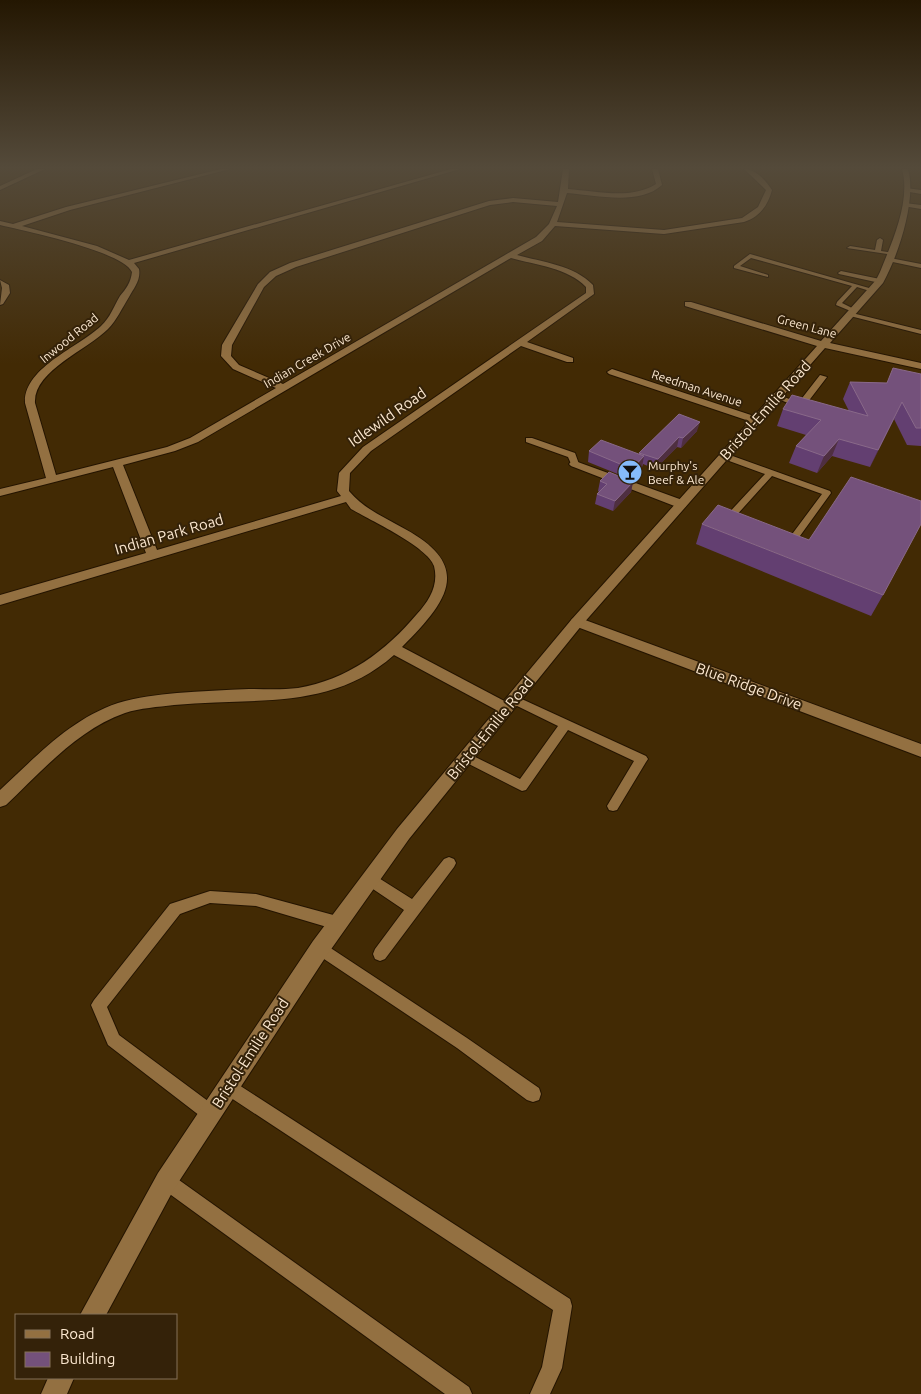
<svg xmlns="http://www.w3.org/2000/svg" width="921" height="1394" font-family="Ubuntu,sans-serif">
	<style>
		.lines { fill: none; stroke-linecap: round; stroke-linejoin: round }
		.lane-casing { stroke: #241400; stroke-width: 2 }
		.street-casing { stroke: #241400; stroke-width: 2 }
		.secondary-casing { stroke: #241400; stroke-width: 2 }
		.lane { fill: #937041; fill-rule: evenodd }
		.street { fill: #937041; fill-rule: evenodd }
		.secondary { fill: #937041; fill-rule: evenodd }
		.wall { fill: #633f71 }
		.shaded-wall { fill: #4f2f41 }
		.building { fill: #74517b; stroke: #896989 }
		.labels { text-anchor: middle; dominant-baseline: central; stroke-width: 4; stroke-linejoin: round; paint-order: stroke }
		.far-street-label { font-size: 12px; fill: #fce8d0; stroke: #342209 }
		.far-poi-label { font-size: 12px; fill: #fce8d0; stroke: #342209; text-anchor: start }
		.street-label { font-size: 15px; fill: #fce8d0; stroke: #342209 }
	</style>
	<rect width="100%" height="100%" fill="#422a04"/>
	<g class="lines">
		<defs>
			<path id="lane" d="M906,188l15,2v4l-17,-3z
				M905,203l16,2v4l-18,-3z
				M880,238l3,2 -2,11 13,2v2l-47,-7 3,-2 25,4 2,-10z
				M750,254l126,36 -3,2 -16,-5 -15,16 16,8 -5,1 -17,-7 1,-3 15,-16 -101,-28 -11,8 28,9v2l-34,-9v-2z
				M890,258l31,6v4l-33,-7v-2z
				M841,271l39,8 3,2 -3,2 -41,-9 -1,-1z
				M852,313l69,17v4l-71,-18v-2z
				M820,375l7,2 -23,30h-6l-25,-10 4,-2 22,7z
				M526,438h6l43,15 4,11 -4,3 -3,-1 -4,-9 -42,-15z
				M721,454h6l103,37 1,2 -39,54h-6l-4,-3 5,-3 35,-47 -50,-18 -38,42 4,3 -2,2 -11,-2v-4l40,-43 -44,-16z
				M513,695l133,61 2,3 -2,3 -29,48 -4,1 -4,-1 -2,-4 27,-45 -66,-31 -42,60 -4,1 -61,-31 -2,-3 2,-3 4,-2 55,27 38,-53 -49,-24 -2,-3 2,-3z
				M449,857l5,2 2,4 -2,4 -69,92 -5,2 -5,-2 -2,-5 2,-5 29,-39 -40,-27 -2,-4 2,-4 5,-2 5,2 38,24 32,-40z
				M210,891l46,3 81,22 5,2 2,5 -2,5 -5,2 -81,-24 -46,-3 -30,11 -73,93 12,28 97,72 2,6 -2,6 -6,2 -6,-2 -96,-74 -17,-40 3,-5 76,-96z
				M320,941l147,97 72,50 2,6 -2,6 -6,2 -6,-2 -70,-52 -142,-95 -2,-5 2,-5z
				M228,1078l342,221 2,7 -10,62 -12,26h-20l12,-27 11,-57 -331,-218 -2,-6 2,-6z
				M166,1172l6,3 297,212 3,7h-27l-285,-207 -3,-6 3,-6z"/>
			<path id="street" d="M37,169h8l-45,21v-4z
				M221,169h9l-160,41 -48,16 75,20 32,14 322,-91h9l-326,94 5,6c2,11 -5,19 -10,28 -7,11 -12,23 -21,32 -21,21 -75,42 -73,74l21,72 111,-28 23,-9 86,-50 -43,-19 -12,-13 1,-11 36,-61 12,-12 20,-9 199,-62 24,-3 45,4 5,-33h6l-1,20c28,2 63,11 88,-5l-4,-15h6l4,16c-23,21 -67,10 -95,8l-10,29 107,8 78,-12 16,-11 8,-17 -22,-21c12,0 22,12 28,21 -4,15 -12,27 -28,32l-80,12 -109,-8 -13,15 -25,14c25,7 57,10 76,30l1,9 -67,48 46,16v4h-6l-46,-16 -150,105 -21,22 -1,18c15,18 35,26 56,38 70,38 41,74 -3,118l108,57 3,4 -3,4 -5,2 -5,-2 -106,-57c-64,57 -142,42 -220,50 -16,2 -34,3 -49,8 -48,17 -83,58 -119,92l-6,2v-17c36,-33 70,-71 118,-87 19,-6 39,-8 59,-10 24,-2 48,-3 72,-4 16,0 33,1 49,-1 49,-8 88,-37 119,-74 12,-13 22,-29 17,-48 -6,-19 -64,-46 -83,-57l-5,-7 -346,103v-10l146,-42 -33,-86 -113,29v-7l46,-11 -21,-75c-2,-35 54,-56 76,-77 9,-8 13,-20 19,-30 6,-7 11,-14 12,-24 -10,-21 -107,-41 -132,-47v-4l13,3 53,-17zM513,202l44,4 -8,18 -13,13 -253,147 -44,-19 -8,-9 1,-11 32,-58 12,-11 20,-9 194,-62zM511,258c25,7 57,10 75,29v6l-223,154 -24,26 -2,18 4,5 -184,54 -34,-85 52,-14 23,-9z
				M0,280l9,5 1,8 -7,11 -3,1 2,-17z
				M612,369l148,49 1,2 -1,2h-8l-143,-48 -2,-2z
				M575,461l110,40 2,3 -2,3h-8l-106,-41 -2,-2 2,-2z
				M577,617l344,127v13l-349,-132 -2,-3 2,-3z"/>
			<path id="secondary" d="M902,169h6c9,30 -10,87 -25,114l-53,60 91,20v6l-96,-21 -243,277 -173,214 -82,116 -153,234 -68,126h-26l78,-142 155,-232 84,-112 175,-210 245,-273 -132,-40v-4h6l130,39 55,-61 4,-8c12,-30 31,-71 22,-103z
				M48,1378h26l-7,16h-26z"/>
		</defs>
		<use href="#lane" class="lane-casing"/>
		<use href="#street" class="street-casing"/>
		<use href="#secondary" class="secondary-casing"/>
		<use href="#lane" class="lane"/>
		<use href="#street" class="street"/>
		<use href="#secondary" class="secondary"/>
	</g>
	<path class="wall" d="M921,374v72l-14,-1 -13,-26 -24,48 -38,-11 -15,17 -28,-10 7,-17 10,-11 -29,-9 6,-17 66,2 -6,-12 7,-17 36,1z
		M679,414l18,17 -16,17 -4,-1 -22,22 -12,-5 -1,3 -12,12 -42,-17 1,-11 50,3v-1z
		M600,481l33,1 -2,10 -18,19 -18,-7 2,-10 2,-2 -1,-1z
		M702,524l181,71 -12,21 -175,-72z"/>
	<path class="shaded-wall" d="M902,402l-8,17 -24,48 8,-17z
		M700,422l-3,9 -16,17 2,-10z
		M679,437l-2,10 -22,22 3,-10z
		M839,439l-7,17 -15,17 7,-17z
		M644,456l-2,11 -12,12 2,-10z
		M633,482l-2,10 -18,19 2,-10z"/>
	<path class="building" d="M893,368l28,6v54h-5l-14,-26 -24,48 -39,-11 -15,17 -28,-10 25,-26 -38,-11 9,-14 76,21 -18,-34 37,1z
		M679,414l21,8 -17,16 -4,-1 -21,22 -19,-6z
		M601,440l43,16 -12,13 -43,-18z
		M609,472l24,10 -18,19 -18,-7 10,-10 -7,-3z
		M851,477l70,24v23l-38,71 -181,-71 16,-19 91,35z"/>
	<linearGradient id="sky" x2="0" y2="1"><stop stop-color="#241702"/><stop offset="0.46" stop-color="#544a3a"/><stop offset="1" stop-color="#544a3a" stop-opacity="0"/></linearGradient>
	<rect width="921" height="364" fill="url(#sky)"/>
	<defs>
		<symbol id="bar-disc" viewBox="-11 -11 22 22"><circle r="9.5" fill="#85bbfb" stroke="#342209"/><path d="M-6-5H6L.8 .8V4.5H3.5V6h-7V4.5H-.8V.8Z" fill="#111"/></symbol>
	</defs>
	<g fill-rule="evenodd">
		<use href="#bar-disc" x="616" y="458" width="28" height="28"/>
	</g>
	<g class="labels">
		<g class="far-street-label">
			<text transform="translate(807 326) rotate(15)">Green Lane</text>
			<text transform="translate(69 338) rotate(-39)">Inwood Road</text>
			<text transform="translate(307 360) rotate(-30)">Indian Creek Drive</text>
			<text transform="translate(697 388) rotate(18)">Reedman Avenue</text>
		</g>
		<g class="far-poi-label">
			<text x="648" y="465">Murphy's<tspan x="648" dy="14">Beef &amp; Ale</tspan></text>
		</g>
		<g class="street-label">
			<text transform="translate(765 410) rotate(-48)">Bristol-Emilie Road</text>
			<text transform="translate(387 417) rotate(-35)">Idlewild Road</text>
			<text transform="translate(169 534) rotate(-16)">Indian Park Road</text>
			<text transform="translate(749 686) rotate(20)">Blue Ridge Drive</text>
			<text transform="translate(490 728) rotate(-51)">Bristol-Emilie Road</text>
			<text transform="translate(250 1053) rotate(-57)">Bristol-Emilie Road</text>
		</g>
	</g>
	<rect x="15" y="1314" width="162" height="65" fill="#342209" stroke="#847159"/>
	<rect x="25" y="1330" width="25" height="8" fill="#937041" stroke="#847159"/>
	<text x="60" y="1339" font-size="15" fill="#fce8d0">Road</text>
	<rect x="25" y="1352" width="25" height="15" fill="#74517b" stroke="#847159"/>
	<text x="60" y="1364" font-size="15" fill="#fce8d0">Building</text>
</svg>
